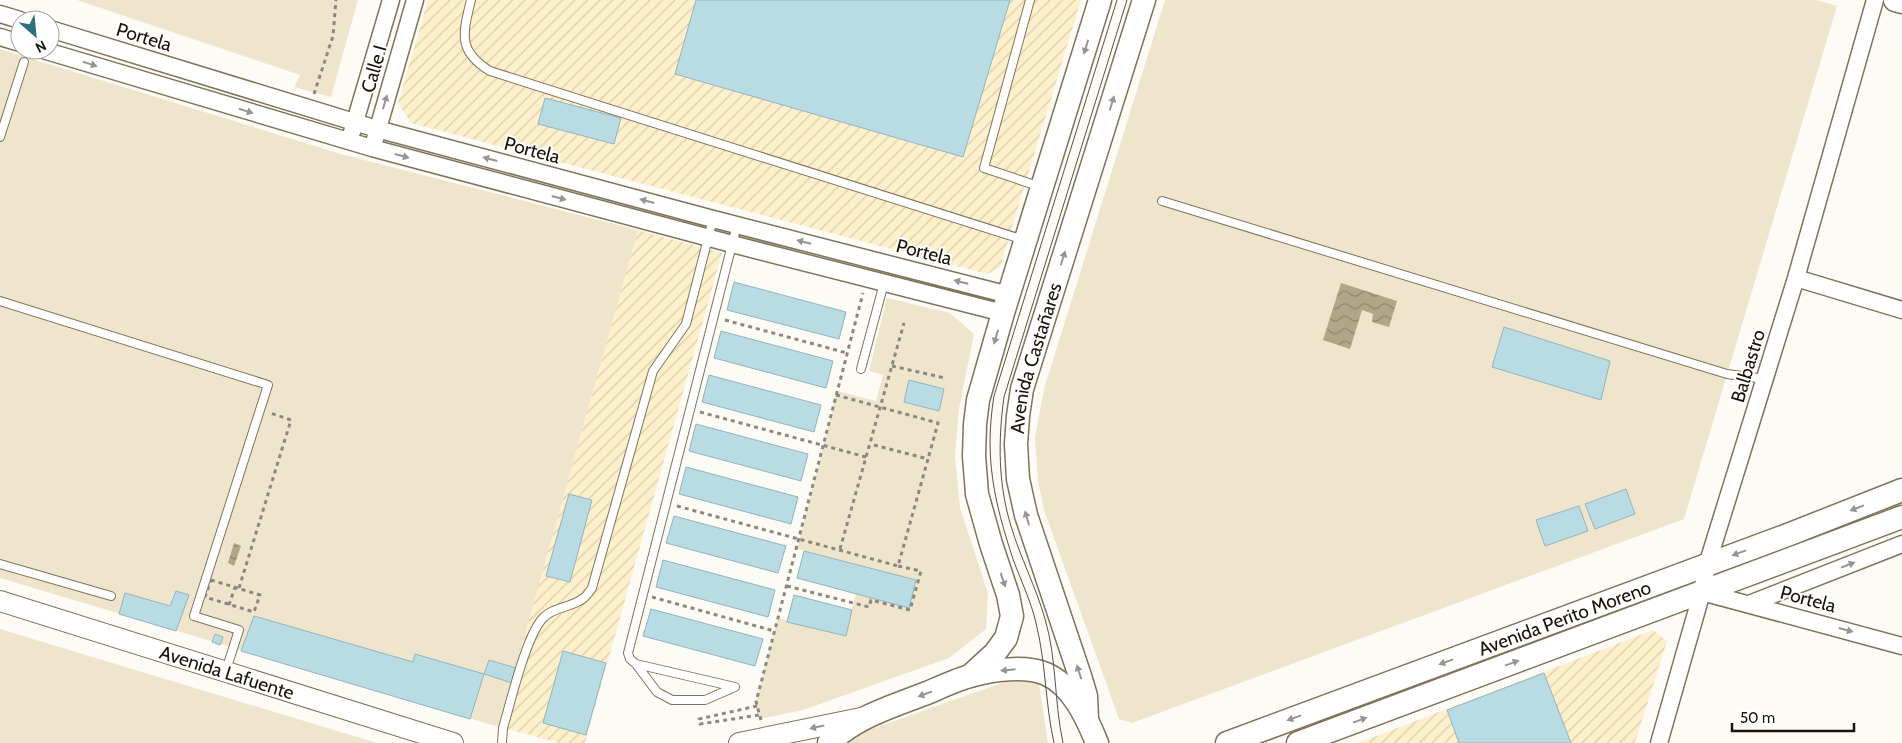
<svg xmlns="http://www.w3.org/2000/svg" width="1902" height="743" font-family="Cabin,sans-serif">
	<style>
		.industrial { fill: url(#industrial-furrows) }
		.green { fill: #efe5cd }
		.water { fill: url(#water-waves) }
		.building { fill: #b8dbe4; stroke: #91b4bc }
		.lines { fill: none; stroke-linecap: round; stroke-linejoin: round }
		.service-casing { stroke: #7f745b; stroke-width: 10 }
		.minor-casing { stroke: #7f745b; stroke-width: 19 }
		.tertiary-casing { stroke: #7f745b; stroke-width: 22 }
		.secondary-casing { stroke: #7f745b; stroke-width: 25 }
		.path { stroke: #8b8880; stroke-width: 3; stroke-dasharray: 4 4; stroke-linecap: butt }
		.service { stroke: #fff; stroke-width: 8 }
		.minor { stroke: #fff; stroke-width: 16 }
		.tertiary { stroke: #fff; stroke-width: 20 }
		.secondary { stroke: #fff; stroke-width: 22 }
		.tram { stroke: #555249; stroke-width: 1 }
		.oneway { fill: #979591 }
		.labels { text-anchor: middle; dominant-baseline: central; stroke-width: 4; stroke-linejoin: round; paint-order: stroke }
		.street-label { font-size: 19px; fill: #18140a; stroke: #fff }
	</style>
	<defs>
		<pattern id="industrial-furrows" width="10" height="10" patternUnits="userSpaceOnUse" patternTransform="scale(1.25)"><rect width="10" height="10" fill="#fff0cc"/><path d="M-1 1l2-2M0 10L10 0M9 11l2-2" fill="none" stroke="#dacdae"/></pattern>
		<pattern id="water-waves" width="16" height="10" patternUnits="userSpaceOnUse" patternTransform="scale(1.25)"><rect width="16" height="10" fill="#b2a688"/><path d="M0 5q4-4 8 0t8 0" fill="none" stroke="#90866d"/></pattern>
	</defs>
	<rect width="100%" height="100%" fill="#fdfbf5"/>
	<path class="industrial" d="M428,0h653l-81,267 -13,7 -576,-151 -13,-20z
		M638,230l84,23 -137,490h-25l-61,-16z
		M1653,630l14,11 -32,102h-277z"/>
	<path class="green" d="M77,0h281l-27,97 -37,-10 6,-12z
		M1165,0h651l21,6 -153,513 -552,204 -13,-4 -75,-209 -6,-29 -3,-44 9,-48z
		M0,49l341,105 297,76 -139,497 -499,-149z
		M887,298l63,15 24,21 -15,75 -4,47 5,52 28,85 -2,36 -37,29 -146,52 -43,9 -4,-17 22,-84 67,18 11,-43 53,14 7,-27 -119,-31 40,-158 39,10 7,-26 -14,-4z
		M0,629l377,114h-377z
		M1016,678l16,2 7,4 9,59h-205l17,-10z"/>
	<path class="water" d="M1341,283l56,18 -8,26 -17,-5 1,-8 -11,-4 -12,39 -27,-9z
		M234,543l7,3 -7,20 -6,-3z"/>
	<path class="building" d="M696,0h314l-47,157 -288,-83z
		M545,98l76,20 -7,26 -76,-20z
		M734,282l112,30 -7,27 -112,-29z
		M1504,327l106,34 -9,39 -109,-33z
		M721,331l112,30 -7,27 -112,-30z
		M709,375l112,30 -7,27 -112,-30z
		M909,380l35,9 -5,22 -35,-9z
		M696,424l112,30 -7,27 -112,-30z
		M686,467l112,30 -7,27 -112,-30z
		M1626,489l9,25 -40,15 -10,-25z
		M569,494l23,6 -22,82 -24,-6z
		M1579,506l9,25 -43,15 -9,-26z
		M674,516l112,30 -8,27 -112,-30z
		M804,551l112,29 -7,28 -112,-30z
		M663,560l112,30 -7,27 -112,-30z
		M176,591l13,4 -13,36 -57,-17 6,-21 45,13z
		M794,595l58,15 -6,26 -59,-14z
		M651,609l112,30 -8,27 -112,-30z
		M254,616l159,46 2,-8 69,20 -14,45 -229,-68z
		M215,634l8,3 -3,8 -8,-3z
		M563,651l43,12 -20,72 -43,-12z
		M489,660l27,8 -4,15 -28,-9z
		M1544,673l27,70h-112l-12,-33z"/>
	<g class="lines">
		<defs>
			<path id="service" d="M471,0c-8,33 -14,51 19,71l534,169
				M1030,0l-46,168 57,19
				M0,137l24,-75
				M1162,201l565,173 38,5
				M0,301l268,84 -74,231 45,14 -13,40
				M861,369l23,-86
				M0,564l111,32
				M636,664l99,23 -30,13h-33l-15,-8 -21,-28 -6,-5 -2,-6 109,-428
				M502,743l1,-15c8,-27 23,-92 40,-110 11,-12 30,-10 42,-21 2,-2 5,-6 7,-9l61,-217 33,-47 27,-105"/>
			<path id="minor" d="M0,14l20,6
				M50,29l327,100 336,90 296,76
				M0,37l20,6
				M43,50l329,98 360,96 271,69
				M352,132l39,-132
				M375,139l40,-139
				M1796,278l106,32
				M1702,592l200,54
				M1749,604l153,-60
				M1659,743l43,-151 5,-27 89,-287 79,-278"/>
			<g id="tertiary">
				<path id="s1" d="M0,601l453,142"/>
				<path d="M739,743l122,-25"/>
			</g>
			<g id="secondary">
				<path d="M1895,0l7,2"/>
				<path d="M970,676l25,-23 11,-15 6,-22 -4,-21 -17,-51 -14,-50 -3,-38 1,-32 3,-24 25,-87 97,-313"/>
				<path id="s2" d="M1087,719l-1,-23 -5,-17 -55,-164 -8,-36 -2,-35 2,-28 4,-27 122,-389"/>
				<path d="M829,743c27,-26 64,-37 98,-50 14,-6 29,-13 43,-17 22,-6 55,-11 76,-2 26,11 41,44 51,69"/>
				<path id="s3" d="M1227,743l558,-207 117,-46"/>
				<path d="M1298,743l604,-226"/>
			</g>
		</defs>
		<use href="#service" class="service-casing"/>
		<use href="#minor" class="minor-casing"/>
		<use href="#tertiary" class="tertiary-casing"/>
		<use href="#secondary" class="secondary-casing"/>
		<path class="path" d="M314,94l19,-58 3,-36
			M725,320l122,33
			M892,366l53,12
			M836,395l102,28 -10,36
			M700,412l166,45
			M677,506l221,60 30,-107 -58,-15
			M840,549l64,-226
			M211,580l49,15 -6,17 -49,-15z
			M787,586l82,21 2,-7 39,10 11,-39 -23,-5
			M239,588l52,-168 -21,-7
			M652,597l122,34
			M229,605l6,-18
			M757,706l-58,13 1,5 59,-9
			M761,720l-5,-18 107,-409"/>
		<use href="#service" class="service"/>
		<use href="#minor" class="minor"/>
		<use href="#tertiary" class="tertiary"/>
		<use href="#secondary" class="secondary"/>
		<path class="tram" d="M1054,743c-9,-40 -8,-80 -18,-120 -5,-22 -15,-42 -23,-64 -19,-58 -29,-102 -19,-163l123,-396
			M1063,743c-9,-41 -6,-84 -18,-124 -9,-32 -25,-62 -34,-93 -13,-42 -13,-86 -7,-129l123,-397"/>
	</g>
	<defs><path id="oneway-solid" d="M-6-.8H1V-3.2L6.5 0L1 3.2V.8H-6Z" transform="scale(1.25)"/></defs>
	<g class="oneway">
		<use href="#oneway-solid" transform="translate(1086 47) rotate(107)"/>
		<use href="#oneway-solid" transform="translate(90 64) rotate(17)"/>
		<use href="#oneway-solid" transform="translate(385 102) rotate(-74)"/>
		<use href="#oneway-solid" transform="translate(1112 103) rotate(-73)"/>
		<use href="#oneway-solid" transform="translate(246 111) rotate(17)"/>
		<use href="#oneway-solid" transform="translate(402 156) rotate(15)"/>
		<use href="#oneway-solid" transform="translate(490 159) rotate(-165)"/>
		<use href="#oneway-solid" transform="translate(559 198) rotate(15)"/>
		<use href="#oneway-solid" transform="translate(647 201) rotate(-165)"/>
		<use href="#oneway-solid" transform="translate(804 242) rotate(-166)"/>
		<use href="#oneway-solid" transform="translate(1063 258) rotate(-73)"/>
		<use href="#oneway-solid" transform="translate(961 282) rotate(-166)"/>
		<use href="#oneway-solid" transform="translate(996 337) rotate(106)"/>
		<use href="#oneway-solid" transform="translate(1857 508) rotate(159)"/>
		<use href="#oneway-solid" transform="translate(1027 518) rotate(-106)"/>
		<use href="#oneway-solid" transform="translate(1739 553) rotate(160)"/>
		<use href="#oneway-solid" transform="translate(1848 565) rotate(-21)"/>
		<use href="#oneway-solid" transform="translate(1003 580) rotate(71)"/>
		<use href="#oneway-solid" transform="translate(1846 630) rotate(15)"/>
		<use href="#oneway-solid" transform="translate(1446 662) rotate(160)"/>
		<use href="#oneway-solid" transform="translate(1512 663) rotate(-20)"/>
		<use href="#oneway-solid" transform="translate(1008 670) rotate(174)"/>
		<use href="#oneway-solid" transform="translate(1079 672) rotate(-108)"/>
		<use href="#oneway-solid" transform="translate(925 694) rotate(159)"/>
		<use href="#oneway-solid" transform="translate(1294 718) rotate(160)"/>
		<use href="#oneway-solid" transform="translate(1360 720) rotate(-20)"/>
		<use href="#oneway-solid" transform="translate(817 727) rotate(168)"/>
	</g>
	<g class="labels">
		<g class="street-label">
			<text transform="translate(144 37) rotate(17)">Portela</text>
			<text transform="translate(374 69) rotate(-74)">Calle I</text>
			<text transform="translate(532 150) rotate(15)">Portela</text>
			<text transform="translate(924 252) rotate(14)">Portela</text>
			<text stroke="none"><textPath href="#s2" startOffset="374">Avenida Castañares</textPath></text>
			<text transform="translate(1748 366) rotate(-73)">Balbastro</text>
			<text transform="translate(1808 599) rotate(15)">Portela</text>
			<text stroke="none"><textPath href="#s3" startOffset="360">Avenida Perito Moreno</textPath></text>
			<text stroke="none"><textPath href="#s1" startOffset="238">Avenida Lafuente</textPath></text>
		</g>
	</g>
	<g transform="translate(35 35) rotate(153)"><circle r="24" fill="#ffffff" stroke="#a3a19d"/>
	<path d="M0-4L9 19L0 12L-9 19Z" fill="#2b7180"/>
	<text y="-8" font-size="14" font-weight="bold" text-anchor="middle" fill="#18140a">N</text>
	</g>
	<path d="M1732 723v8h122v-8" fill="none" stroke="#18140a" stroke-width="2.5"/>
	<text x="1740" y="723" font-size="15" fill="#18140a" stroke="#ffffff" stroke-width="4" paint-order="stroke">50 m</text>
</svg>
